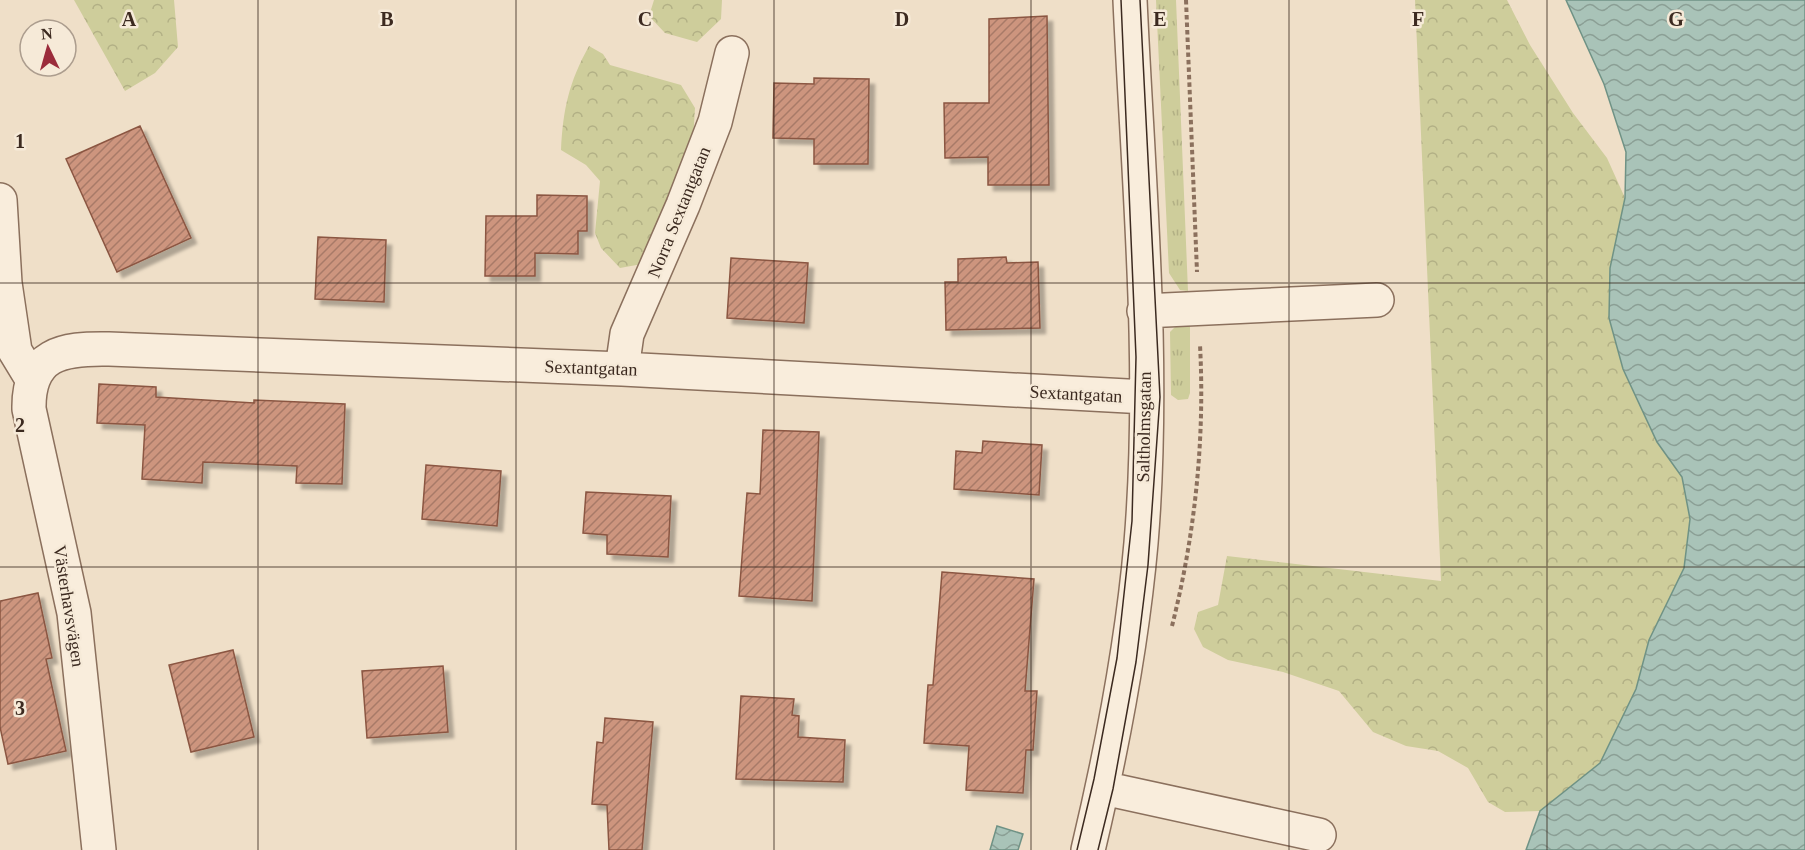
<svg xmlns="http://www.w3.org/2000/svg" width="1805" height="850" font-family="'Times New Roman',serif">
	<style>
		.grass { fill: url(#grass-tufts) }
		.forest { fill: url(#forest-crowns) }
		.water { fill: url(#water-waves); stroke: #6f9285; stroke-width: 1.5 }
		.building { fill: url(#building-hatch); stroke: #8b5642; stroke-width: 1.5; filter: url(#shadow) }
		.lines { fill: none; stroke-linecap: round; stroke-linejoin: round }
		.minor-casing { stroke: #8b705d; stroke-width: 36 }
		.path { stroke: #8b705d; stroke-width: 4; stroke-dasharray: 4.5 3; stroke-linecap: butt }
		.minor { stroke: #f9eddc; stroke-width: 33 }
		.tram { stroke: #3c2a20; stroke-width: 1.5 }
		.grid { fill: none; stroke: #3c2a20; stroke-width: 1.5; stroke-opacity: 0.55 }
		.labels { text-anchor: middle; dominant-baseline: central; stroke-width: 5; stroke-linejoin: round; paint-order: stroke }
		.street-label { font-size: 18px; fill: #3c2a20; stroke: #f6ead8 }
		.grid-label { font-size: 20px; text-anchor: middle; font-weight: bold; fill: #3c2a20; stroke: #f6ead8; stroke-width: 5; stroke-linejoin: round; paint-order: stroke }
	</style>
	<defs>
		<pattern id="grass-tufts" width="24" height="20" patternUnits="userSpaceOnUse" patternTransform="scale(1.5)"><rect width="24" height="20" fill="#cecd9b"/><path d="M3 7l-1-3M5 7V3M7 7l1-3M15 17l-1-3M17 17v-4M19 17l1-3" fill="none" stroke="#b2b085"/></pattern>
		<pattern id="forest-crowns" width="20" height="18" patternUnits="userSpaceOnUse" patternTransform="scale(1.5)"><rect width="20" height="18" fill="#cecd9b"/><path d="M2 6a3 3 0 1 1 6 0M12 15a3 3 0 1 1 6 0" fill="none" stroke="#b2b085"/></pattern>
		<pattern id="water-waves" width="16" height="10" patternUnits="userSpaceOnUse" patternTransform="scale(1.5)"><rect width="16" height="10" fill="#a9c3b8"/><path d="M0 5q4-4 8 0t8 0" fill="none" stroke="#8b9f95"/></pattern>
		<pattern id="building-hatch" width="6" height="6" patternUnits="userSpaceOnUse" patternTransform="scale(1.5)"><rect width="6" height="6" fill="#cd957e"/><path d="M-1 1l2-2M0 6l6-6M5 7l2-2" fill="none" stroke="#a87a67"/></pattern>
		<filter id="shadow"><feDropShadow dx="5.5" dy="5.5" stdDeviation="1.5" flood-color="#0004"/></filter>
	</defs>
	<rect width="100%" height="100%" fill="#efdfc8"/>
	<path class="grass" d="M1156,0h20l12,291 -8,-1 -11,-17z
		M1190,321v72l-2,6 -10,1 -7,-5 -1,-63 8,-8z"/>
	<path class="forest" d="M74,0h100l4,47 -23,26 -30,18z
		M654,0h68l-1,19 -24,23 -32,-9 -16,-17z
		M1415,0h92l23,45 43,68 34,45 18,40 -15,70 -1,50 14,51 34,73 25,35 8,42 -6,49 -35,72 -13,49 -36,74 -60,48 -35,1 -17,-10 -20,-34 -30,-17 -32,-5 -33,-14 -34,-41 -56,-19 -55,-12 -25,-13 -9,-18 4,-17 20,-7 9,-49 214,25z
		M589,46l14,8 7,11 71,20 14,23 -3,49 -50,107 -22,4 -19,-20 -6,-15 5,-52 -14,-16 -25,-15c2,-41 8,-68 28,-104z"/>
	<path class="water" d="M1566,0h239v850h-279l14,-39 60,-48 36,-74 13,-49 35,-72 6,-49 -8,-42 -25,-35 -34,-73 -14,-51 1,-50 15,-70 1,-46 -22,-68z
		M997,826l26,8 -5,16h-28z"/>
	<path class="building" d="M1047,16l2,169h-61v-28l-43,1 -1,-55h45v-84z
		M814,78l55,1 -1,85h-54v-25l-41,-1 1,-55 40,1z
		M140,126l51,112 -74,34 -51,-113z
		M537,195l50,1v35h-9v23l-43,-1v23h-50l1,-60h51z
		M318,237l68,3 -2,62 -69,-3z
		M1006,257l1,6 31,-1 2,66 -94,2 -1,-48h13v-23z
		M731,258l77,5 -4,60 -77,-5z
		M99,384l57,3v10l98,6v-3l91,4 -3,80 -46,-1 1,-17 -94,-4 -1,21 -60,-4 3,-54 -48,-2z
		M763,430l56,2 -7,169 -73,-5 8,-103 13,1z
		M983,441l59,4 -3,50 -85,-6 2,-38 26,2z
		M426,465l75,6 -4,55 -75,-7z
		M586,492l85,4 -3,61 -61,-3v-19l-24,-2z
		M942,572l92,7 -9,112h12l-4,59h-7l-3,43 -57,-3 3,-44 -45,-3 4,-58h5z
		M38,593l14,65 -6,1 20,92 -58,13 -8,-37v-126z
		M233,650l21,87 -63,15 -22,-87z
		M443,666l5,66 -81,6 -5,-67z
		M741,696l53,3 -2,16 7,1 -1,21 47,3 -2,42 -107,-3z
		M605,718l48,4 -11,128h-33l-2,-45 -15,-1 5,-62 6,1z"/>
	<g class="lines">
		<defs>
			<path id="minor" d="M0,200l5,83 10,68 17,28
				M1144,311l233,-11
				M622,369l5,-35 56,-129 32,-83 17,-69
				M1103,788l216,47
				M99,850l-25,-237 -45,-204c-1,-55 33,-61 80,-60l513,20 524,28
				M1088,850c24,-101 44,-204 53,-307 15,-178 -3,-365 -11,-543"/>
		</defs>
		<use href="#minor" class="minor-casing"/>
		<path class="path" d="M1186,0l11,272
			M1172,626c23,-91 33,-187 28,-281"/>
		<use href="#minor" class="minor"/>
		<path class="tram" d="M1077,850l17,-71 23,-121 15,-137 4,-164 -15,-357
			M1098,850l15,-61 23,-127 12,-97 12,-168 -20,-397"/>
	</g>
	<path class="grid" d="M258,0v850M516,0v850M774,0v850M1031,0v850M1289,0v850M1547,0v850M0,283h1805M0,567h1805"/>
	<g class="labels">
		<g class="street-label">
			<text transform="translate(679 212) rotate(-68)">Norra Sextantgatan</text>
			<text transform="translate(591 368) rotate(2)">Sextantgatan</text>
			<text transform="translate(1076 394) rotate(3)">Sextantgatan</text>
			<text transform="translate(1144 427) rotate(-89)">Saltholmsgatan</text>
			<text transform="translate(69 606) rotate(81)">Västerhavsvägen</text>
		</g>
	</g>
	<g class="grid-label">
		<text x="129" y="26">A</text>
		<text x="387" y="26">B</text>
		<text x="645" y="26">C</text>
		<text x="902" y="26">D</text>
		<text x="1160" y="26">E</text>
		<text x="1418" y="26">F</text>
		<text x="1676" y="26">G</text>
		<text x="20" y="148">1</text>
		<text x="20" y="432">2</text>
		<text x="20" y="715">3</text>
	</g>
	<g transform="translate(48 48) rotate(355)"><circle r="28" fill="#f6ead8" stroke="#ac9d8e" stroke-width="1.5"/>
	<path d="M0-4.5L10 22L0 15L-10 22Z" fill="#9b2c3b"/>
	<text y="-9" font-size="16" font-weight="bold" text-anchor="middle" fill="#3c2a20">N</text>
	</g>
</svg>
